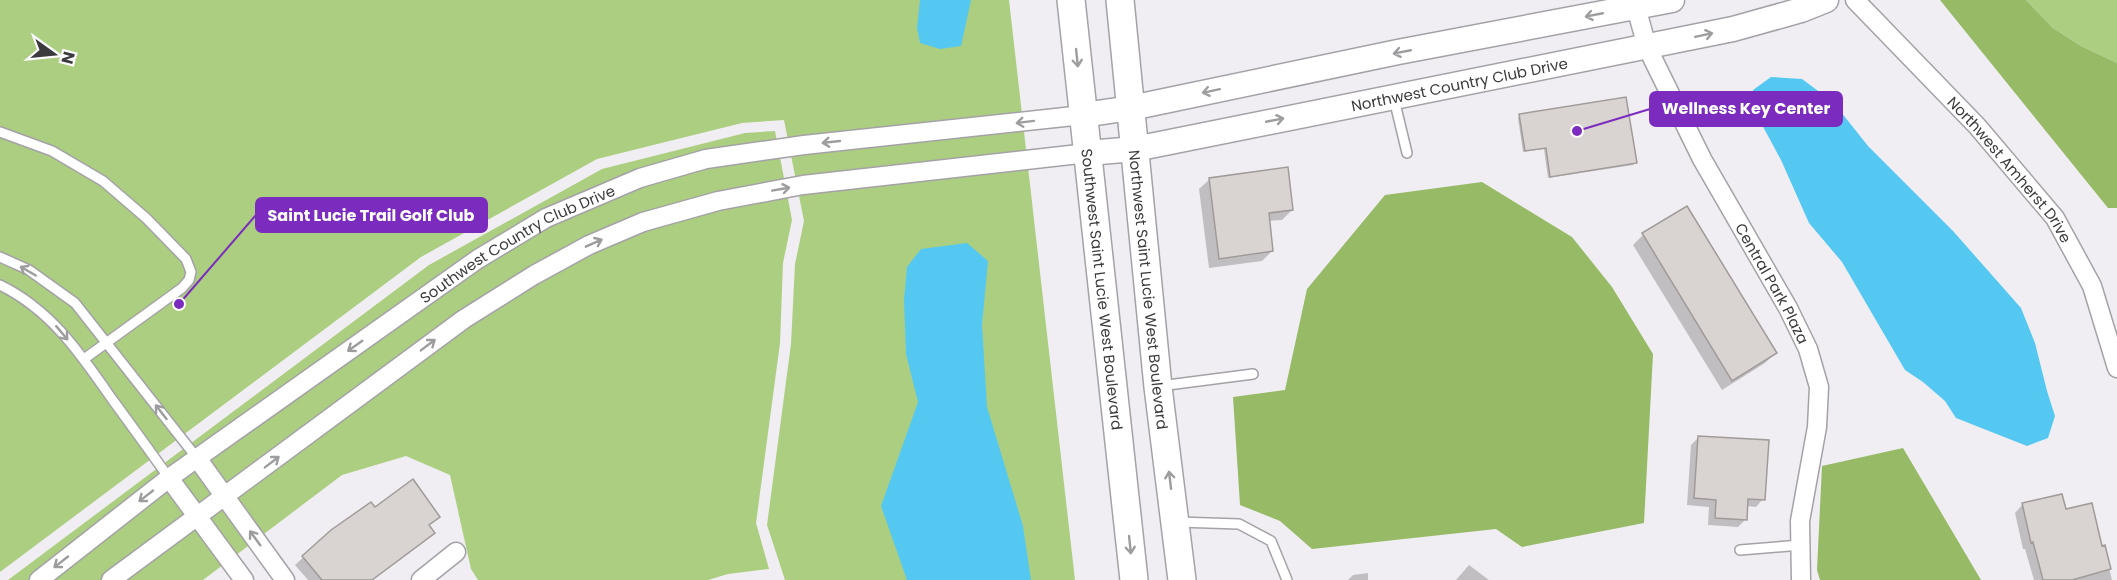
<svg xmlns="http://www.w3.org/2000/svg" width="2117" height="580" font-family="Poppins,sans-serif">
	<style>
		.green { fill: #acce81 }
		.forest { fill: #96ba66 }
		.water { fill: #55c8f2 }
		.shadow { fill: #0003 }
		.building { fill: #d9d4d2; stroke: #a09b99; stroke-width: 1.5 }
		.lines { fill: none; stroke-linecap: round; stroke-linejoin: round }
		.service-casing { stroke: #a4a2a6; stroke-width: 12 }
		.minor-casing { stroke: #a4a2a6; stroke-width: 21 }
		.tertiary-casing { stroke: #a4a2a6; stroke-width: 27 }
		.secondary-casing { stroke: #a4a2a6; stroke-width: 30 }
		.service { stroke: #fff; stroke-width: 9 }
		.minor { stroke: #fff; stroke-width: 18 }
		.tertiary { stroke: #fff; stroke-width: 24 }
		.secondary { stroke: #fff; stroke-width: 27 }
		.oneway { stroke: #9d9c9e }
		.labels { text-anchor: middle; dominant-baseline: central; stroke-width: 6; stroke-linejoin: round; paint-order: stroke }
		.street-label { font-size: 15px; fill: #3b3a3c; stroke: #fdfcff }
		.leader { fill: none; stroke: #7b2cbf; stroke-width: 2 }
		.callout-dot { fill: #7b2cbf; stroke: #fdfcff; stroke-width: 2 }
		.callout { fill: #7b2cbf; stroke: #7b2cbf; stroke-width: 2 }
		.callout-label { font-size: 16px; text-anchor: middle; font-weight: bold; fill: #fff }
	</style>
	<rect width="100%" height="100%" fill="#f0eef2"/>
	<path class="green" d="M0,0h1009l66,580h-290l-18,-55 24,-181 4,-80 9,-43 -20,-101 -42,3 -145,36 -176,98 -421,315z
		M2026,0h91v63l-36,-17 -28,-18z
		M775,131l17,89 -9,43 -3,80 -24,180 13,46 -41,5 -20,6h-230l-7,-11 -21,-94 -44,-19 -64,19 -139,105h-195l421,-315 173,-96 143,-36z"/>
	<path class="forest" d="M1940,0h86l27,28 28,18 36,17v145h-9z
		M1482,182l90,55 40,50 41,67 -9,169 -122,24 -26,-18 -184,20 -32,-28 -40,-16 -7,-108 52,-7 22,-101 78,-94z
		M1903,448l78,132h-161l-3,-10 5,-104z"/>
	<path class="water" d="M920,0h51l-10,46 -21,3 -20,-6 -3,-15z
		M1771,77l31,2 31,23 35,44 85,85 68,77 14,35 12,48 8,25 -7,22 -21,8 -71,-28 -11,-17 -22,-19 -18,-12 -63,-108 -33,-39 -28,-63 -28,-52v-18z
		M967,243l21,18 -6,64 5,82 36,119 8,54h-124l-26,-74 37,-104 -12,-48 -2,-54 3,-33 14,-18z"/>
	<path class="shadow" d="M1520,116l115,47 -2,2 -85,13 -4,-29 -21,3 -5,-34z
		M1210,179l82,31 -10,10 -14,1 4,30 -10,10 -53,7 -10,-79z
		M1643,235l132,118 -10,10 -43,27 -89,-145z
		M1699,437l64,62 -7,8 -10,-1v13l-8,8 -30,-2 1,-18 -22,-2 4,-60z
		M2061,495l4,16 36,37 3,-1 8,33h-78l-9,-31h-2l-8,-36 7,-8z
		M375,509l63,7 -10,10 5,7 -8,8 -53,39h-64l-13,-15 37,-34z
		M1469,565l20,15h-33z
		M1368,573v7h-20l5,-5z"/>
	<path class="building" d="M1626,97l11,66 -87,14 -4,-29 -21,3 -6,-37z
		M1288,167l5,43 -24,3 4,38 -54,8 -10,-81z
		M1687,206l90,147 -45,28 -90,-148z
		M1698,436l71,4 -4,60 -17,-1 -1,21 -32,-2 1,-18 -22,-2z
		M413,479l27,38 -11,8 6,8 -63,47h-50l-20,-24 29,-26 40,-28 4,5z
		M2062,494l4,15 26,-6 10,43 3,-1 6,24 -39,11h-29l-10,-38 -2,1 -9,-40z"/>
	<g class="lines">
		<defs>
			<path id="service" d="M1394,99l13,54
				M0,132l52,19 51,30 43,37 40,41 5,13 -2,8 -7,8 -98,71
				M0,257l29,13 46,33 122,155
				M0,285c51,25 80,68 112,114 19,26 38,52 57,79
				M1160,386l93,-12
				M1178,522l61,2 32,17 16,39
				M1740,550l61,-5"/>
			<g id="minor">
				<path id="s1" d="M1855,0l122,126 78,92 37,68 25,82"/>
				<path id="s2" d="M1636,7l11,40 55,112 86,149 20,41 11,38 -2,40 -17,94 1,59"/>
				<path d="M197,458l88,122"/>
				<path d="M169,478l75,102"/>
				<path id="s3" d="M39,580l130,-102 309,-219 68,-41 94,-40 66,-19 98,-14 279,-30"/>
				<path d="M111,580l353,-261 70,-44 55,-30 54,-23 75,-21 85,-16 285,-32"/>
				<path d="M421,580l35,-28"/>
			</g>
			<g id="tertiary">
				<path d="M1083,115l48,-7 267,-56 274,-52"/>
				<path id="s4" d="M1088,153l47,-4 598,-120 68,-19 25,-10"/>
			</g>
			<g id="secondary">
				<path id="s5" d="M1071,0l63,580"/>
				<path id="s6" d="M1120,0l38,387 24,193"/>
			</g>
		</defs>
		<use href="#service" class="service-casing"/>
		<use href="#minor" class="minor-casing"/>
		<use href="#tertiary" class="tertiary-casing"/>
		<use href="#secondary" class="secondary-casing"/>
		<use href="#service" class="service"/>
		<use href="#minor" class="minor"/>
		<use href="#tertiary" class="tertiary"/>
		<use href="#secondary" class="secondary"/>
	</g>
	<defs><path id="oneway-shaft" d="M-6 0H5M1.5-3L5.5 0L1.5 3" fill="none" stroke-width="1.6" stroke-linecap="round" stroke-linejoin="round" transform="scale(1.5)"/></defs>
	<g class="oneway">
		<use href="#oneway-shaft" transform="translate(1594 15) rotate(169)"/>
		<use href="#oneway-shaft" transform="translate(1704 35) rotate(-12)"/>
		<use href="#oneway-shaft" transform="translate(1402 52) rotate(169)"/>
		<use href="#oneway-shaft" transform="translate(1077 58) rotate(84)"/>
		<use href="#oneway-shaft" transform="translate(1211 91) rotate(168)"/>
		<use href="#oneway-shaft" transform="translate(1275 120) rotate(-11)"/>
		<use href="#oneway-shaft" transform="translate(1025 122) rotate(173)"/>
		<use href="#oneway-shaft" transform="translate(831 142) rotate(174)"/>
		<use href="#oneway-shaft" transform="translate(781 189) rotate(-10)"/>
		<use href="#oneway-shaft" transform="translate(594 243) rotate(-24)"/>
		<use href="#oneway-shaft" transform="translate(28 271) rotate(-150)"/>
		<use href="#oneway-shaft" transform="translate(62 333) rotate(50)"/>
		<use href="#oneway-shaft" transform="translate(428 345) rotate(-37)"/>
		<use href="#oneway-shaft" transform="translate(355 346) rotate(145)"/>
		<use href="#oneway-shaft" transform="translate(161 412) rotate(-128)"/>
		<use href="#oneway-shaft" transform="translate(272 462) rotate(-37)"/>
		<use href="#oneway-shaft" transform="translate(1170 480) rotate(-97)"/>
		<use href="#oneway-shaft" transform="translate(146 496) rotate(142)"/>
		<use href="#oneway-shaft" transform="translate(255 538) rotate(-126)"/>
		<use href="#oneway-shaft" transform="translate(1130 545) rotate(84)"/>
		<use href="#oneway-shaft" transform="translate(61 562) rotate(142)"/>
	</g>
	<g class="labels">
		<g class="street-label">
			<text stroke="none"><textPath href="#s4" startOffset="378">Northwest Country Club Drive</textPath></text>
			<text stroke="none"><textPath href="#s1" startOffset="230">Northwest Amherst Drive</textPath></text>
			<text stroke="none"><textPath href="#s3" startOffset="586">Southwest Country Club Drive</textPath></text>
			<text stroke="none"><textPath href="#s2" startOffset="309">Central Park Plaza</textPath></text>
			<text stroke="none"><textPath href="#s5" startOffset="291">Southwest Saint Lucie West Boulevard</textPath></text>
			<text stroke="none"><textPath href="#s6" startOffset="291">Northwest Saint Lucie West Boulevard</textPath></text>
		</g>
	</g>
	<path class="leader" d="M1577 131L1650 109M179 304L256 215"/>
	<g class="callout-dot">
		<circle cx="1577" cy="131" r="6"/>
		<circle cx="179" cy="304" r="6"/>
	</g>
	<g class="callout">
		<rect x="1650" y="92" width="192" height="34" rx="6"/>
		<rect x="256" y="198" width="231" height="34" rx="6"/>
	</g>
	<g class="callout-label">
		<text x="1746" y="114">Wellness Key Center</text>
		<text x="371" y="221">Saint Lucie Trail Golf Club</text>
	</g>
	<g transform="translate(54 54) rotate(105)" stroke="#fdfcff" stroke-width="4.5" paint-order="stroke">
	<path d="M0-4.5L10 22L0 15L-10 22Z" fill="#3b3a3c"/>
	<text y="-9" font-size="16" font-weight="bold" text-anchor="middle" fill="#3b3a3c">N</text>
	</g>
</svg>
